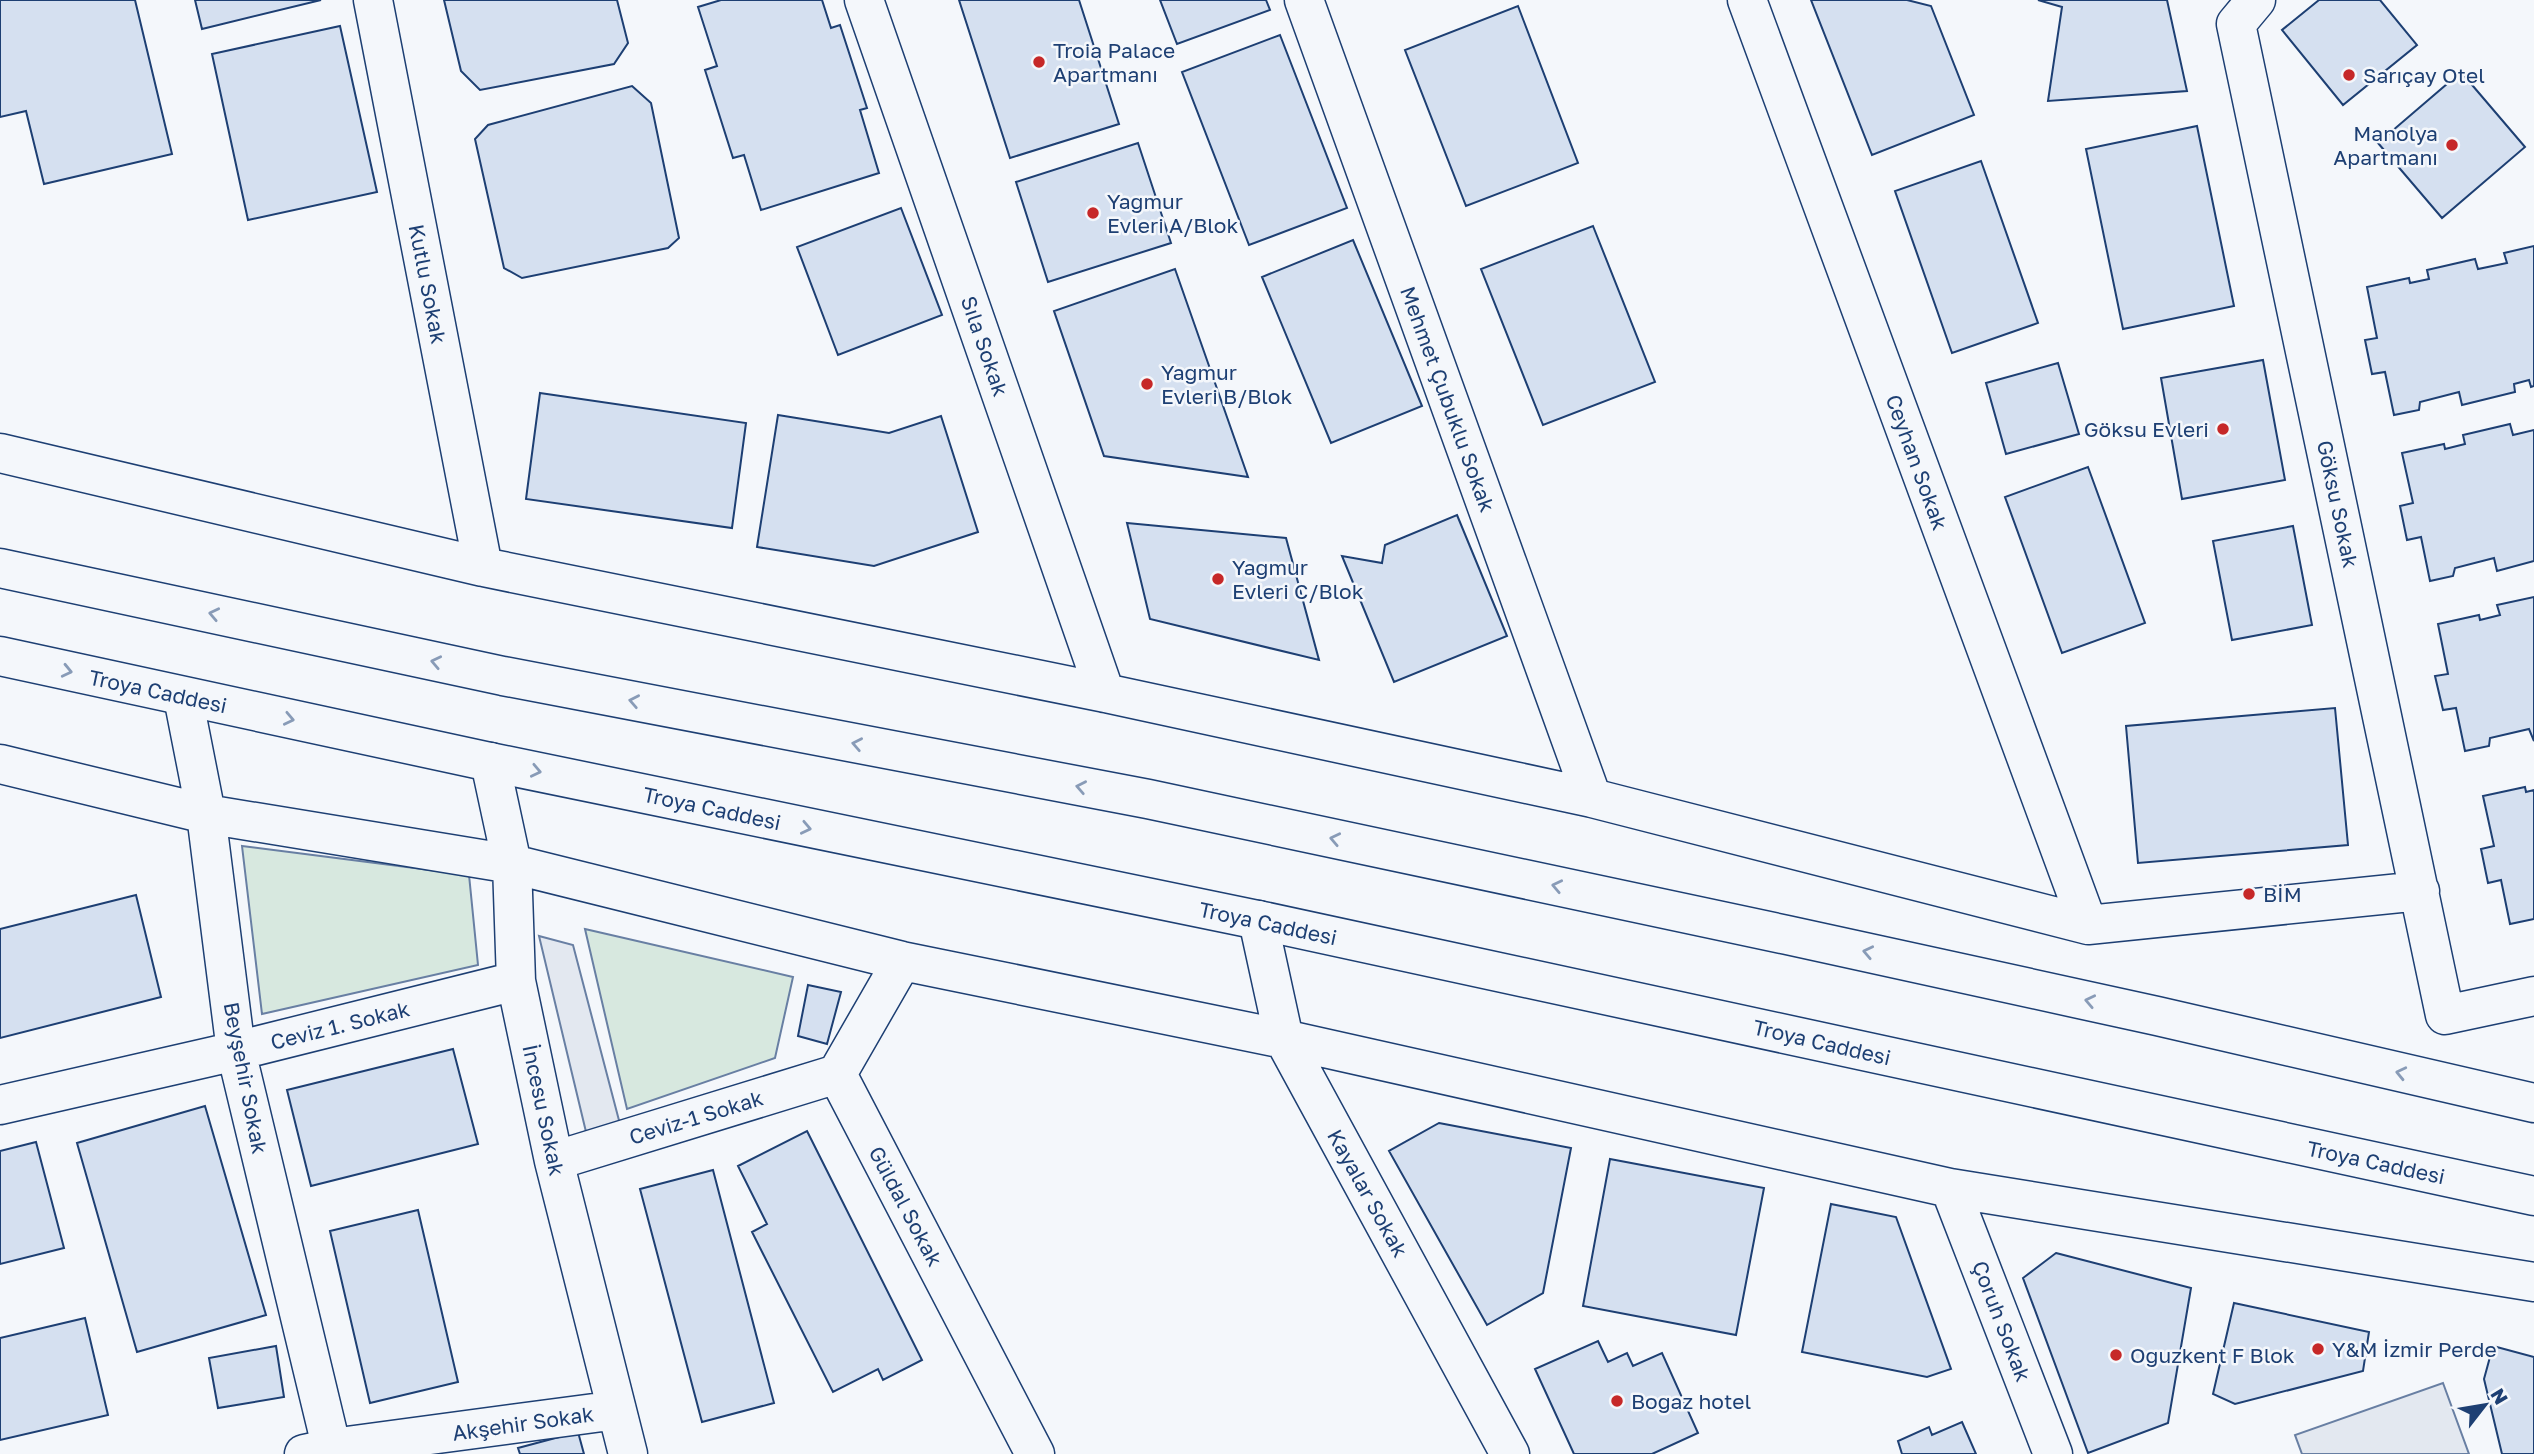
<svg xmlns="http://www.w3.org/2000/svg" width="2534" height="1454" font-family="'Golos Text',sans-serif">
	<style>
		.green { fill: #d7e8df; stroke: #687fa3; stroke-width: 2 }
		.parking { fill: #e3e8f0; stroke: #687fa3; stroke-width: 2 }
		.building { fill: #d5e0f0; stroke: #1d3f73; stroke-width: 2 }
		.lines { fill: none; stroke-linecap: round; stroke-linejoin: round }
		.minor-casing { stroke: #1d3f73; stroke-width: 41 }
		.secondary-casing { stroke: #1d3f73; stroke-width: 41 }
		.minor { stroke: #f4f7fb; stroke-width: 38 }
		.secondary { stroke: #f4f7fb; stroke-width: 38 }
		.oneway { stroke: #889bb7 }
		.poi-dot { fill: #c62828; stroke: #f4f7fb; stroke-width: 2.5 }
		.labels { text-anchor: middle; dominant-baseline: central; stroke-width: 5; stroke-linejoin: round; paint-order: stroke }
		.poi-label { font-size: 21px; fill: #1d3f73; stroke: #f4f7fb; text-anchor: start }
		.street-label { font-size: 21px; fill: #1d3f73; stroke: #f4f7fb }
	</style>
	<rect width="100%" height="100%" fill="#f4f7fb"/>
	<path class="green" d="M242,846l227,29 9,90 -216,49z
		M585,929l208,48 -18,81 -148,51z"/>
	<path class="parking" d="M539,936l34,9 48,183 -34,8z
		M2443,1383l26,71h-167l-7,-19z"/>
	<path class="building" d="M0,0h135l37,154 -128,30 -18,-73 -26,6z
		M195,0h126l-119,29z
		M444,0h173l11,43 -14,21 -134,26 -19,-19z
		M721,0h101l9,28 9,-3 27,83 -7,2 19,63 -118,37 -17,-55 -11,3 -28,-88 12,-4 -19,-59z
		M959,0h120l40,124 -109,34z
		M1160,0h106l4,10 -93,34z
		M1811,0h96l24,6 43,109 -102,40z
		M2038,0h129l20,91 -139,10 14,-94z
		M2319,0h61l37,45 -74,60 -61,-75z
		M1518,6l60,157 -112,43 -61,-156z
		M340,26l37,166 -129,28 -36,-166z
		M1280,35l67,173 -98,37 -67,-173z
		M2461,72l64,75 -83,71 -64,-75z
		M632,86l19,17 28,135 -11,10 -146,30 -18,-10 -29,-129 13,-14z
		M2197,126l37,180 -111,23 -37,-180z
		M1138,143l33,100 -123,39 -32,-100z
		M1981,161l57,162 -86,30 -57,-162z
		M901,208l41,107 -104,40 -41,-108z
		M1593,226l62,156 -112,43 -62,-156z
		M1353,240l69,166 -91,37 -69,-166z
		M2534,246v140l-3,1 -2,-7 -15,4 1,8 -53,13 -3,-13 -39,10 -1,8 -25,5 -9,-43 -13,2 -7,-34 12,-2 -10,-51 42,-9 1,5 19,-4 -2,-9 48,-11 3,10 29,-6 -3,-10z
		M1175,269l73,208 -144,-21 -50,-145z
		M2263,360l22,120 -103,19 -21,-121z
		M2058,363l21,71 -73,20 -20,-71z
		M540,393l206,30 -14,105 -206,-29z
		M778,415l111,18 52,-17 37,116 -104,34 -117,-19z
		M2510,424l3,11 21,-5v131l-37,10 -3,-13 -39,10 -2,8 -23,5 -9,-44 -14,3 -7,-34 13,-3 -11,-50 42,-9 1,5 20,-5 -2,-9z
		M2088,467l57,156 -83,30 -57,-156z
		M1457,515l50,121 -113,46 -52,-126 40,7 3,-18z
		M1127,523l159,15 33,122 -169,-41z
		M2293,526l19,99 -80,15 -19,-99z
		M2534,597v144l-5,-12 -39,9 -1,8 -24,5 -9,-43 -13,2 -8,-34 13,-2 -10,-50 41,-9 1,5 20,-5 -3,-10z
		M2335,708l13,137 -210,18 -12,-137z
		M2525,787l1,5 8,-2v129l-24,5 -9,-44 -13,3 -7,-34 13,-3 -11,-50z
		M136,895l25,102 -161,41v-109z
		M808,985l33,7 -14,52 -29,-8z
		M453,1049l25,95 -167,42 -24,-96z
		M205,1106l61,209 -129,37 -60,-209z
		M1439,1123l132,25 -28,145 -56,32 -98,-174z
		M807,1131l115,229 -39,20 -5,-11 -45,23 -81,-160 15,-8 -29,-58z
		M36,1142l28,106 -64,16v-113z
		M1610,1159l154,29 -28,147 -153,-29z
		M713,1170l61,233 -72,19 -62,-233z
		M1831,1204l65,13 55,152 -24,8 -125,-25z
		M418,1210l40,172 -88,21 -40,-172z
		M2056,1253l135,35 -23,135 -80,30 -65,-175z
		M2234,1303l135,29 -6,39 -128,33 -22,-10z
		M85,1318l23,97 -108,25v-102z
		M1598,1341l10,21 19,-9 6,13 29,-13 36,80 -46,21h-78l-39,-85z
		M276,1346l8,51 -66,11 -9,-50z
		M2493,1346l41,11v97h-32l-18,-75z
		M1962,1422l14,32h-74l-4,-13 31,-14 3,8z
		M578,1432l6,22h-64l-2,-6z"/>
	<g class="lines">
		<defs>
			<path id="minor" d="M373,0l110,567
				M864,0l241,693
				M1304,0l288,798
				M1747,0l341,925
				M2256,0l-20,24 209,991 89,-19
				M0,453l483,114 622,126 487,105 496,127 332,-34
				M183,697l23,117 30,237 97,403
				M490,762l22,102 4,117 38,180 74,293
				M0,764l206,50 306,50 390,97 382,78 666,149 584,94
				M1258,920l26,119 226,415
				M902,961l-65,113 198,380
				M0,1105l236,-54 280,-70
				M554,1161l283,-87
				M1950,1188l103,266
				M304,1454l28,-6 285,-38"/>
			<path id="secondary" d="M0,568l503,108 645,123 639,136 370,81 377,87
				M0,656l490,106 768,158 1276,276"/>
		</defs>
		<use href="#minor" class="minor-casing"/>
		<use href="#secondary" class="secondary-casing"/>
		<use href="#minor" class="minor"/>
		<use href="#secondary" class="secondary"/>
	</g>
	<defs><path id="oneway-chevron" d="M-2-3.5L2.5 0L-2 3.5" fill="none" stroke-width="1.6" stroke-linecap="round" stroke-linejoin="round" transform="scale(1.75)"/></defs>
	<g class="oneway">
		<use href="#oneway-chevron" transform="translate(214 614) rotate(-168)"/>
		<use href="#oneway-chevron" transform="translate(436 662) rotate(-168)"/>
		<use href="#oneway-chevron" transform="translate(67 671) rotate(13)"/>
		<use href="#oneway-chevron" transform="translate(634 701) rotate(-169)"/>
		<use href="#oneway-chevron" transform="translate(289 719) rotate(12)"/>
		<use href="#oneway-chevron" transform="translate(857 744) rotate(-169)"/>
		<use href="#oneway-chevron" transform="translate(536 771) rotate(12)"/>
		<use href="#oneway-chevron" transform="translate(1081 787) rotate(-169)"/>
		<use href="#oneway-chevron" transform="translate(806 828) rotate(12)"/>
		<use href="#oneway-chevron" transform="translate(1335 839) rotate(-168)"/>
		<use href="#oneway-chevron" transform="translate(1557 886) rotate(-168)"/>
		<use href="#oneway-chevron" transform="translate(1868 952) rotate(-168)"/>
		<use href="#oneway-chevron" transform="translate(2090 1001) rotate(-168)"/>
		<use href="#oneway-chevron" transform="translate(2401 1073) rotate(-167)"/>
	</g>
	<g class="poi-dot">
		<circle cx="1039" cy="62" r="7"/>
		<circle cx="2349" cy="75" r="7"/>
		<circle cx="2452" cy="145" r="7"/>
		<circle cx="1093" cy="213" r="7"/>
		<circle cx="1147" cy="384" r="7"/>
		<circle cx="2223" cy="429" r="7"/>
		<circle cx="1218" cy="579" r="7"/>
		<circle cx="2249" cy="894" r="7"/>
		<circle cx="2318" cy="1349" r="7"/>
		<circle cx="2116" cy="1355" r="7"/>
		<circle cx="1617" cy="1401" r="7"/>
	</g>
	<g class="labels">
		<g class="poi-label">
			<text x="1053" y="50">Troia Palace<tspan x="1053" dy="24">Apartmanı</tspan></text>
			<text x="2363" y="75">Sarıçay Otel</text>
			<text x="2438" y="133" text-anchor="end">Manolya<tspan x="2438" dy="24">Apartmanı</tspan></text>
			<text x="1107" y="201">Yağmur<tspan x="1107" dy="24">Evleri A/Blok</tspan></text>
			<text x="1161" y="372">Yağmur<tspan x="1161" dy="24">Evleri B/Blok</tspan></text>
			<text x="2209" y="429" text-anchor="end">Göksu Evleri</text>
			<text x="1232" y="567">Yağmur<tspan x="1232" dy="24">Evleri C/Blok</tspan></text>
			<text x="2263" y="894">BİM</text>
			<text x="2332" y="1349">Y&amp;M İzmir Perde</text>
			<text x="2130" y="1355">Oğuzkent F Blok</text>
			<text x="1631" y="1401">Bogaz hotel</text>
		</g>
		<g class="street-label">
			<text transform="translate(428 284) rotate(79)">Kutlu Sokak</text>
			<text transform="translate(985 346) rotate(71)">Sıla Sokak</text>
			<text transform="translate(1448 399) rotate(70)">Mehmet Çubuklu Sokak</text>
			<text transform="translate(1917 462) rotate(70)">Ceyhan Sokak</text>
			<text transform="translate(2338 504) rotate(78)">Göksu Sokak</text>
			<text transform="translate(158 691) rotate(12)">Troya Caddesi</text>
			<text transform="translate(712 808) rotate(12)">Troya Caddesi</text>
			<text transform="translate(1268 923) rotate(12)">Troya Caddesi</text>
			<text transform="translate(340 1025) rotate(-14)">Ceviz 1. Sokak</text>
			<text transform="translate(1822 1042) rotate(13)">Troya Caddesi</text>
			<text transform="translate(246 1078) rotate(79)">Beyşehir Sokak</text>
			<text transform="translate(544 1110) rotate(78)">İncesu Sokak</text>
			<text transform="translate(696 1117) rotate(-17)">Ceviz-1 Sokak</text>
			<text transform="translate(2376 1162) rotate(12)">Troya Caddesi</text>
			<text transform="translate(1368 1193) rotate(61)">Kayalar Sokak</text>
			<text transform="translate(906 1206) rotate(62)">Güldal Sokak</text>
			<text transform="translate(2002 1321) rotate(69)">Çoruh Sokak</text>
			<text transform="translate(523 1423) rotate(-8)">Akşehir Sokak</text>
		</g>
	</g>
	<g transform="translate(2485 1405) rotate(59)" stroke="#f4f7fb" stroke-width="5" paint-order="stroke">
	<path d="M0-5L12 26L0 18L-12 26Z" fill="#1d3f73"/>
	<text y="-10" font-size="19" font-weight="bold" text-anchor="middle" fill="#1d3f73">N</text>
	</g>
</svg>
